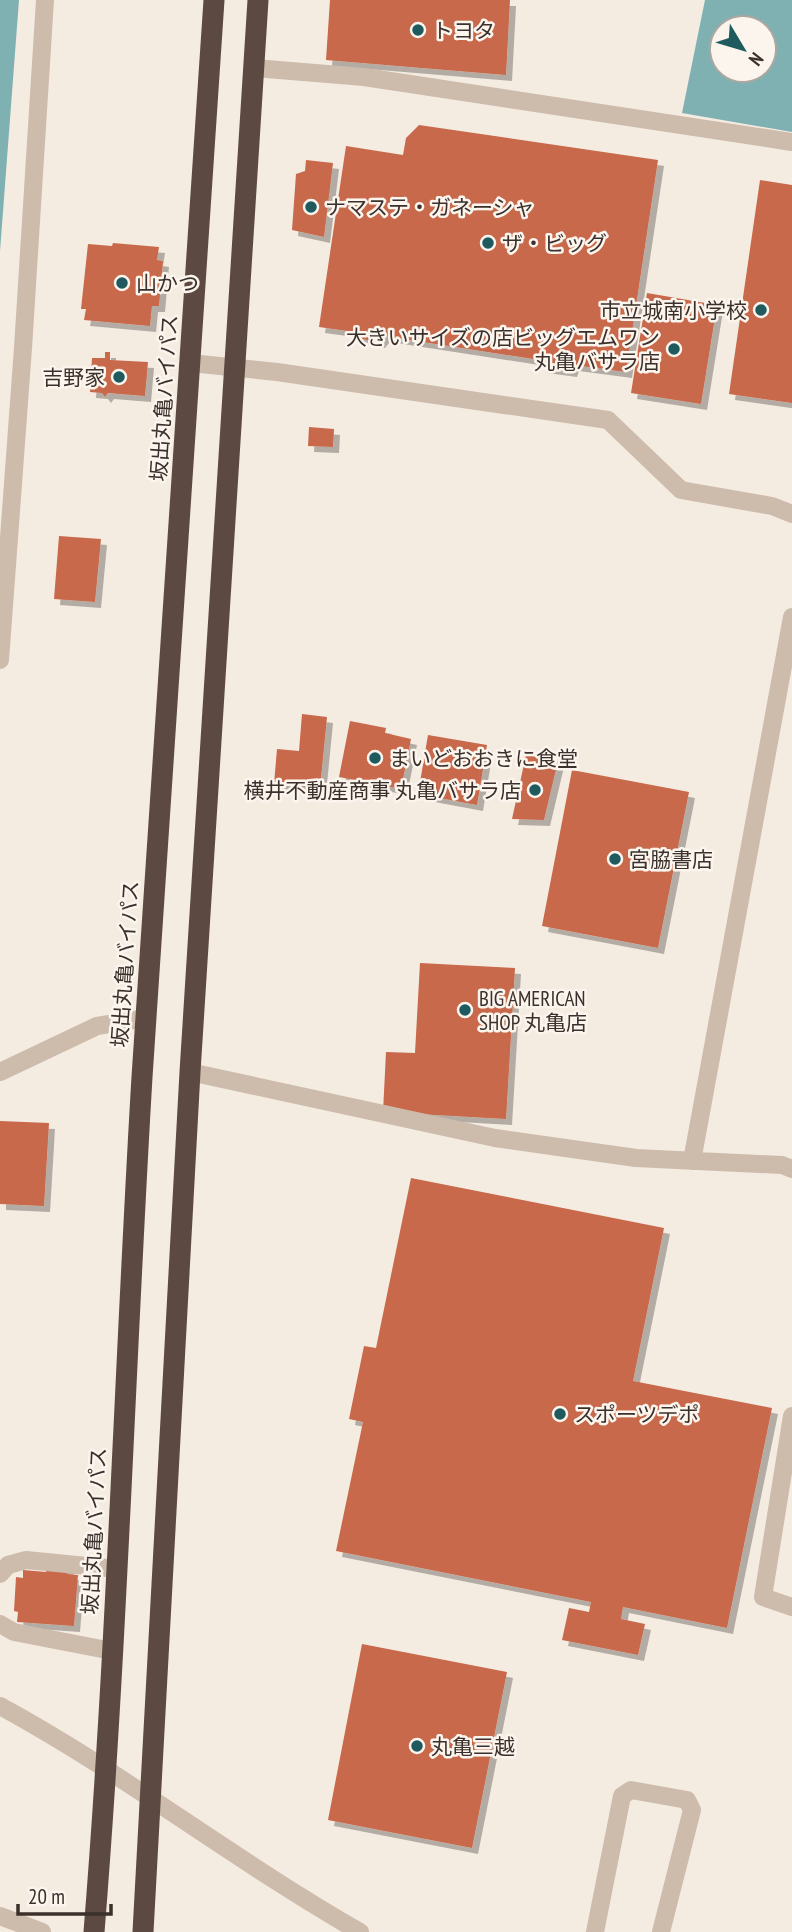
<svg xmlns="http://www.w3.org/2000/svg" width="792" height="1932" font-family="'PT Sans Narrow','Noto Sans JP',sans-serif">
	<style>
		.water { fill: #7fb0b2; fill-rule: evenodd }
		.building { fill: #c8694b; filter: url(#shadow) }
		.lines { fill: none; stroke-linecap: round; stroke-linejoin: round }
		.minor { stroke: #cdbbac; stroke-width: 18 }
		.highway { stroke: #5c4a42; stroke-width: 21 }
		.poi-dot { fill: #1f5a5e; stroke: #fbf5ee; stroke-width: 2.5 }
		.labels { text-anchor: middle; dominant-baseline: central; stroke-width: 5; stroke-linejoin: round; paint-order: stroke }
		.poi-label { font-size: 21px; fill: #3b302b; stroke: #fbf5ee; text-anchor: start }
		.street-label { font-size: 21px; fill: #3b302b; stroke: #fbf5ee }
	</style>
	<defs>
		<filter id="shadow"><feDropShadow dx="6" dy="6" stdDeviation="0" flood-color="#0004"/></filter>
	</defs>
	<rect width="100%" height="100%" fill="#f4ebe1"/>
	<path class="water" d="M0,0h19l-19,251z
		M705,0h87v132l-110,-19zM764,28v42h-42v-42z"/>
	<path class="building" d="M330,0h180l-4,75 -180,-15z
		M419,125l239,35 -32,212 -53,-7 -2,6 -30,-4 -1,-7 -156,-24 -5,6 -22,-4 -2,-6 -36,-5 27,-181 57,9 3,-17z
		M306,160l27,3 -9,74 -32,-7 4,-56 9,-3z
		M760,180l32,5v218l-63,-9z
		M113,243l46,4 -2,13 6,1 -4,45h-7l-2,20 -66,-6 2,-11h-5l7,-65 24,2z
		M647,293l70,12 -16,99 -70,-11z
		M105,352h5v8l38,2 -3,34 -37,-3 -3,4 -3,-4 -12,-1 2,-34h13z
		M309,427l25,2 -1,18 -25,-1z
		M59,536l42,3 -6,63 -41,-3z
		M302,714l25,3 -7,71 -46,-4 3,-35 22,2z
		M350,721l36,7 -1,5 26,6 -10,50 -62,-12z
		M428,735l59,10 -10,60 -59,-11z
		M526,755l32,6 -14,59 -32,-1z
		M572,770l117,22 -31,156 -116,-22z
		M420,963l95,5 -9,151 -123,-7 3,-60 29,1z
		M0,1121l49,2 -5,83 -44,-2z
		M411,1178l253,50 -31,153 139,27 -45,220 -104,-21 -2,12 24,5 -7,31 -76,-15 7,-32 20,4 2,-10 -255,-51 27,-129 -14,-3 15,-73 12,2z
		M46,1564l22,2 -1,8 11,1 -4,51 -57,-4 1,-10 -4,-1 2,-34 7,1v-8l23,2z
		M362,1644l145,28 -35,176 -144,-28z"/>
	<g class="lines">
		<path class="minor" d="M254,68l110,9 428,65
			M191,363l86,9 331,48 73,70 91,16 20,8
			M0,660l23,-312 22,-348
			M0,1072l97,-46 49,-8
			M190,1072l305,66 141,20 146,7 10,4
			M692,1161l100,-544
			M792,1416l-29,181 29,10
			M0,1574l8,-9 18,-5 91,9
			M0,1624l14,8 98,19
			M0,1706c125,68 237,156 360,226
			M0,1916l42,16
			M595,1932l27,-136 9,-6 56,10 5,10 -31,122"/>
		<path class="highway" d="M94,1932c23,-284 31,-570 48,-855 22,-359 50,-718 72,-1077
			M143,1932l47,-860 68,-1072"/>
	</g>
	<g class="poi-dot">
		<circle cx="418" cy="30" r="7"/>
		<circle cx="311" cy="207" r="7"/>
		<circle cx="488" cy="243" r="7"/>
		<circle cx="122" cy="283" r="7"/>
		<circle cx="761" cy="310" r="7"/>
		<circle cx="674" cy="349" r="7"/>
		<circle cx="119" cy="377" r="7"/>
		<circle cx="375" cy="758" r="7"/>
		<circle cx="535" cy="790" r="7"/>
		<circle cx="615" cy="859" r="7"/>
		<circle cx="465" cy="1010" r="7"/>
		<circle cx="560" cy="1414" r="7"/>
		<circle cx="417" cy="1746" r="7"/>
	</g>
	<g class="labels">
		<g class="poi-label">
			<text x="432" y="30">トヨタ</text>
			<text x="325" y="207">ナマステ・ガネーシャ</text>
			<text x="502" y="243">ザ・ビッグ</text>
			<text x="136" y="283">山かつ</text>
			<text x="747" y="310" text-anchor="end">市立城南小学校</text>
			<text x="660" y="337" text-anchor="end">大きいサイズの店ビッグエムワン<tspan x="660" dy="24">丸亀バサラ店</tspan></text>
			<text x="105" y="377" text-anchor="end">吉野家</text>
			<text x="389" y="758">まいどおおきに食堂</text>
			<text x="521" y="790" text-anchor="end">横井不動産商事 丸亀バサラ店</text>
			<text x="629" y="859">宮脇書店</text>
			<text x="479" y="998">BIG AMERICAN<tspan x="479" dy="24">SHOP 丸亀店</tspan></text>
			<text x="574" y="1414">スポーツデポ</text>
			<text x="431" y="1746">丸亀三越</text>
		</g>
		<g class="street-label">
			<text transform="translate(164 398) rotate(-86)">坂出丸亀バイパス</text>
			<text transform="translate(125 964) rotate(-86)">坂出丸亀バイパス</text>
			<text transform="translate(94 1531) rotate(-87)">坂出丸亀バイパス</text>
		</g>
	</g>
	<g transform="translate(743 49) rotate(128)"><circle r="33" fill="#fbf5ee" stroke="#aea6a0" stroke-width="2"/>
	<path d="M0-5L12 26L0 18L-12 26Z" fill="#1f5a5e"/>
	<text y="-10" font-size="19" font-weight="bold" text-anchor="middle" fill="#3b302b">N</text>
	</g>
	<path d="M18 1904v10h93v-10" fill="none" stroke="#3b302b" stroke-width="3.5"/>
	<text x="28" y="1904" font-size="21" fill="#3b302b" stroke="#fbf5ee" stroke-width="5" paint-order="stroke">20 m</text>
</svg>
